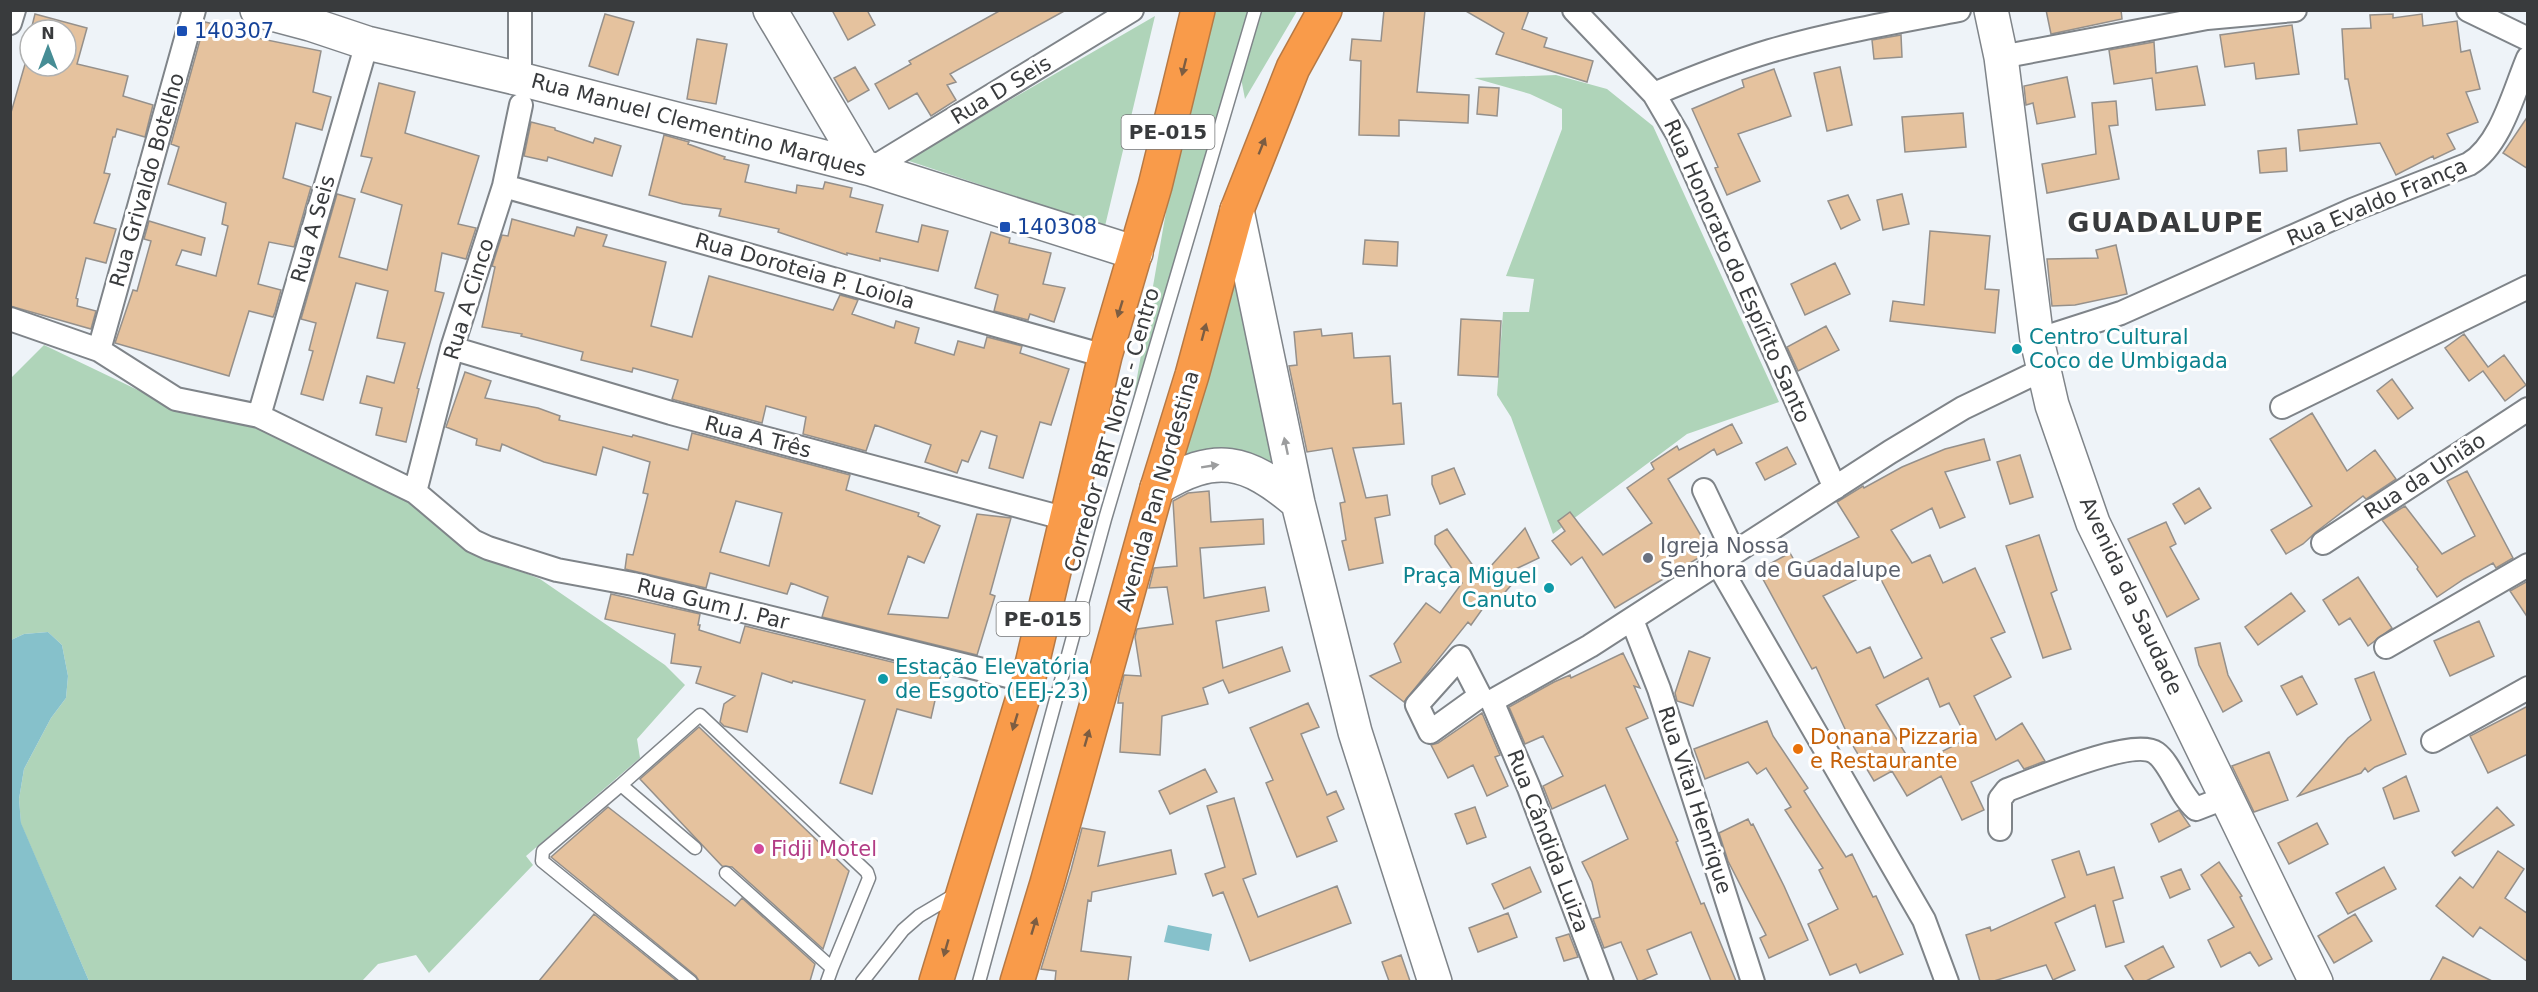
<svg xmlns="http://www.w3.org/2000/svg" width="2538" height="992" font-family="'DejaVu Sans',sans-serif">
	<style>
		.green { fill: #afd4b9 }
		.water { fill: #86c1cb }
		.building { fill: #e5c29e; stroke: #95908b; stroke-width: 1.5; fill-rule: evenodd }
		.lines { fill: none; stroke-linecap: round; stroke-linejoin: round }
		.lane-casing { stroke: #7f8489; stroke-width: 15 }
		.street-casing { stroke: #7f8489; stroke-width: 26 }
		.secondary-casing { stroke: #7f8489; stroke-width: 36 }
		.highway-casing { stroke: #b67945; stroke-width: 36 }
		.lane { stroke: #fff; stroke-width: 12 }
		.street { stroke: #fff; stroke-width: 22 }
		.secondary { stroke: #fff; stroke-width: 33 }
		.highway { stroke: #f99b4a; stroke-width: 33 }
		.oneway { fill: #7c5d42 }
		.oneway2 { fill: #9c9d9e }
		.transit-dot { fill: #1a4fb4; stroke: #fff; stroke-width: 2 }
		.culture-dot { fill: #0f9aa8; stroke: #fff; stroke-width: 2 }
		.worship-dot { fill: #6b7280; stroke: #fff; stroke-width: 2 }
		.food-dot { fill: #e8710a; stroke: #fff; stroke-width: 2 }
		.hotel-dot { fill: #d1479c; stroke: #fff; stroke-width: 2 }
		.labels { text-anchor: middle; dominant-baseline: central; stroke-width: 6; stroke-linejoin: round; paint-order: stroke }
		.shield { fill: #fff; stroke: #747677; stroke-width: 1.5 }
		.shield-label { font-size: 20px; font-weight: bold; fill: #393b3d }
		.transit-label { font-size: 21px; fill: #164399; stroke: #fff; text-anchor: start }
		.street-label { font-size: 21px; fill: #393b3d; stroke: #fff }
		.culture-label { font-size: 21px; fill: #0d838f; stroke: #fff; text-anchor: start }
		.worship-label { font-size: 21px; fill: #5b616d; stroke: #fff; text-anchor: start }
		.food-label { font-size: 21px; fill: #c56008; stroke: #fff; text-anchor: start }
		.hotel-label { font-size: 21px; fill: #b23c85; stroke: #fff; text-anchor: start }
		.district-label { font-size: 27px; font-weight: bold; letter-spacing: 1.5px; fill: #393b3d; stroke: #fff }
	</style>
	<rect width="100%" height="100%" fill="#eef3f8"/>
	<path class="green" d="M1211,11h44l-131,441 53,-303z
		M1260,11h37l-52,88 -5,-26z
		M1155,16l-50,210 -199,-66z
		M1556,75l51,14 46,37 126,276 -92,32 -134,100 -42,-117 -14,-22 6,-83h26l5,-33 -28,-3 56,-147v-20l-32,-15 -56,-16z
		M1239,257l37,229 -106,-18z
		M44,345l146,70 62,11 134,62 41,27 55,41 58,23 125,86 20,20 -48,54 3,19 -114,98 7,9 -104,108 -13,-18 -38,9 -16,17h-273l-68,-157 -2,-25 5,-30 27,-51 15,-20 2,-22 -6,-31 -14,-13 -24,2 -13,6v-262z"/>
	<path class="water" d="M48,632l14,13 6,31 -2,22 -15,20 -27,51 -5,30 2,24 68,158h-78v-341l13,-6z
		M1168,925l44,9 -3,17 -45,-9z"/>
	<path class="building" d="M832,10h35l8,15 -27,15z
		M1001,10h65l-116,64 6,8 -9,3 9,15 -25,16 -14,-23 -28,16 -14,-25 36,-20 -2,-3z
		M1384,10h41l-8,82 52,3 -1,28 -69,-3v16l-40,-1 2,-74 -11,-1 2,-21 29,2z
		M1464,10h65l-7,19 25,9 -3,9 49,14 -6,21 -91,-28 8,-21z
		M2046,10h75l1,9 -71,15z
		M35,14l52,14 -10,36 51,12 -5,20 30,9 -8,32 -28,-8 -2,8h-2l-9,36 6,1 -16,49 22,6 -10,34 -20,-5 -10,40 2,1 -1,7 19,5 -5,18 -81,-23v-190l20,-69v19h36v-36h-35z
		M605,14l29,8 -16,53 -29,-9z
		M2393,14v4l29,-4 1,12 34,-5 4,31 9,-2 10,39 -14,3 12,30 -31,12 8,15 -21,10 -1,-3 -37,19 -16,-32 -80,8 -2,-21 59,-6 -9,-45h-3l-3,-50 29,-1 -1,-13z
		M205,22l53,12 -1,4 64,13 -8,41 18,5 -9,33 -26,-7 -13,55 28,9 -17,60 -25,-5 -11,42 23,6 -6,22 -2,5 -24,-6 -20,65 -114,-33 18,-53 4,1 14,-50 -7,-2 5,-18 56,17 -4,17 -19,-5 -6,15 40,11 12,-50 -6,-2 4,-21 -58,-19 11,-37 -8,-3z
		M2292,25l7,49 -43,5 -2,-16 -29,4 -5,-32z
		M1901,35l1,22 -28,2 -2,-19z
		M697,39l30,5 -11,60 -29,-5z
		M2154,42l2,31 41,-7 8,39 -49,5 -4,-32 -38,6 -5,-34z
		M855,67l14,23 -21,12 -14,-24z
		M1840,67l12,58 -25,6 -13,-58z
		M1774,69l17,47 -53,18 22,47 -33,14 -12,-27 3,-1 -26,-58 52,-22 -2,-7z
		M2067,77l8,40 -38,7 -4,-21 -7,2 -2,-19z
		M379,83l36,9 -10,41 74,23 -21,68 18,4 -10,31 -24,-6 -7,38 9,2 -27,95 2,1 -13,53 -30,-7 6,-27 -22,-5 7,-27 27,7 11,-40 -28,-5 11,-47 -32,-8 -33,117 -22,-6 12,-43 -4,-1 7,-27 -15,-4 36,-125 18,5 -16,58 48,13 15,-65 -41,-13 11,-34 -11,-2z
		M1479,87l20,1 -2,28 -20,-2z
		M2116,101l2,24 -9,1 10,53 -72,14 -5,-29 54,-10 -4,-51z
		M1963,113l3,34 -61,5 -3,-35z
		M2528,116v53l-25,-16z
		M531,122l24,6v2l38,13 2,-5 26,8 -9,30 -64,-19 -1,4 -23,-5z
		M664,135l25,7 -1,2 37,13 -1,2 25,6 -4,17 51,11 1,-8 26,4 2,-7 27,6 -2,9 33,8 -7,27 42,10 4,-17 26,6 -10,40 -58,-13v3l-33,-8v2l-69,-23 1,-3 -60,-13 2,-7 -38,-5 -34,-9z
		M2286,148l1,23 -27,2 -2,-22z
		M1902,194l7,30 -26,6 -6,-30z
		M1848,195l12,25 -19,9 -13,-28z
		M512,219l62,17 3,-9 30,8 -4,11 63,16 -15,64 41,11 17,-61 124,34 7,-15 18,5 -6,14 42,14 2,-7 23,7 -4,15 39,12 4,-14 26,7 3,-11 35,9 -2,7 49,16 -18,56 -11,-3 -17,56 -34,-10 8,-32 -16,-5 -13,31 -6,-2 -5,13 -32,-11 6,-17 -56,-20 -9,26 -63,-17 3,-17 -40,-11 -4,17 -87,-23 -3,-1 6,-19 -45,-12 -1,4 -51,-12 2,-8 -62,-16 1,-2 -40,-7 13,-60 -3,-1 10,-31 6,1z
		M1930,231l60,5 -5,53 14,1 -4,43 -105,-12 3,-20 31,4z
		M991,232l19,6 -1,5 42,10 -8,31 22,4 -11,34 -24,-8 -2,6 -34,-9 4,-16 -23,-7z
		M1365,240l33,2 -1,24 -34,-2z
		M2116,245l11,49 -52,11 -23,1 -5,-47 51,-1 -2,-8z
		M1835,263l15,31 -45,21 -14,-31z
		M1461,319l40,2 -3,56 -40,-2z
		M1826,326l13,24 -41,21 -11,-24z
		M1321,329l1,7 30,-3 2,25 36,-2 3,48 8,-1 3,41 -51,4 13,50 21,-3 3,20 -15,3 8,45 -34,7 -7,-29 4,-1 -6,-37 5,-1 -13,-54 -25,4 -18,-86 8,-1 -3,-33z
		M2464,334l24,33 16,-12 22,30 -21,16 -22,-30 -14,10 -24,-33z
		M465,372l26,9 -6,17 53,10 22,8 -1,4 73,17 1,-2 55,15 4,-17 158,42 -4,15 73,23 -1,3 22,10 -16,37 -16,-7 -20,58 60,4 29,-104 34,4 -21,76 5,2 -18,59 -155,-38 6,-20 -37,-14 -4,11 -77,-21 -4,15 -81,-19 2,-15 6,1 15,-61 -5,-1 7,-31 -47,-15 -7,28 -52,-13 -42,-18 -2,7 -24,-6 1,-6 -31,-12zM736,501l46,12 -13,53 -49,-14z
		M2392,379l21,29 -15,11 -21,-28z
		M2312,413l35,58 28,-21 21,29 -30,20 -3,-3 -47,36 -13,12 -17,10 -15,-24 41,-24 -42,-67z
		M1732,424l10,19 -25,12 -3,-6 -46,30 42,72 -95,57 -33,-51 -11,8 -19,-24 13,-10 -7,-10 12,-9 33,43 49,-32 -25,-35 27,-19 -3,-6 26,-17 2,4z
		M1984,439l6,21 -45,12 20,45 -25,11 -8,-20 -41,22 21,33 18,-8 13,28 32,-15 30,64 -14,6 20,39 -37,19 22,44 26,-17 23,38 -21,8 -6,-9 -47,22 13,28 -22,10 -21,-44 -34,20 -15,-25 -18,10 -21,-35 -37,-79 -4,2 -54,-99 32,-17 8,14 61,-30 -22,-35 26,-16 1,2 38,-21 43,-18zM1876,570l46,88 -38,20 -14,-31 -13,6 -34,-57zM1928,678l12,29 9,-4 18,36 -54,27 -37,-61z
		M1787,447l9,17 -31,16 -9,-17z
		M2020,455l13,42 -23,7 -13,-42z
		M1454,468l11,26 -25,10 -8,-20v-8z
		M2467,471l46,87 -17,10 -3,-5 -29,16 -27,18 -20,-28 1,-2 -36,-47 23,-14 37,48 33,-18 -28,-55z
		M2199,488l12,20 -26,16 -12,-20z
		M1209,491l2,31 52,-3 1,25 -64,4 4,50 61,-11 4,24 -53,10 7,47 59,-21 8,24 -61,22 -6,-13 -20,8 5,16 -46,12 -2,39 -40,-3 3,-49h-5l1,-7 5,-21 17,1 -6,-39 2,-8 36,-5 -6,-37 -18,1 5,-20 23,-2 -4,-65 15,-8z
		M2166,522l10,22 -6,3 29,52 -32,18 -39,-78z
		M1525,528l14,30 -34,16 9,8 -15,17 -6,-5 -22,31 -3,-3 -64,80 -34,-26 31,-14 -7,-18 32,-41 14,10 22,-30 -27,-39v-8l12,-7 34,48z
		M2039,535l18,55 -6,3 20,56 -28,9 -37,-112z
		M2358,577l34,51 -24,18 -18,-28 -11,7 -16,-25z
		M2526,582l2,1v35l-18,-27z
		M2291,593l14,18 -47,34 -13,-18z
		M611,594l89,20 -2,11h2l-1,5 41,13 5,-17 196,48 -10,44 -34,-9 -25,85 -32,-11 25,-83 -72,-19 -1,2 -30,-10 -15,59 -23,-6 -4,-4 4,-18 11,-8 -39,-13 5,-16 -30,-4 4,-29 -70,-15z
		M2479,621l15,35 -44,20 -16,-35z
		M2220,643l8,32 14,26 -19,11 -24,-47 -4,-17z
		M1689,651l21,7 -17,48 -16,-5 -2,-8z
		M1623,653l17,35 -6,-2 14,32 -22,10 52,113 -2,1 25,62 3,-1 32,78h-25l-20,-49 -44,18 10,24 -16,7h-3l-17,-39 -17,6 -11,-29 7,-2 -8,-35 -10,-20 46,-23 -23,-54 -53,24 -9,-23 20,-10 -20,-40 -18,8 -16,-37 45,-25 16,-7 1,3z
		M2374,672l32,82 -31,13 -7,5 -3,-4 -4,5 -63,23 50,-58 23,-18 -16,-41z
		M2302,676l15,28 -20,11 -16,-29z
		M1308,703l11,24 -18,7 26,61 9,-4 8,18 -17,8 10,24 -40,16 -31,-74 7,-3 -23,-52z
		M2528,706v48l-40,19 -18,-37z
		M1482,713l18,42 -5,2 13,29 -21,10 -14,-31 -25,13 -17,-33 7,-2z
		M1767,721l6,15 35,52 -4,3 42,66 6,-3 21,43 3,-1 27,58 -43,19 -4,-9 -26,11 -22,-51 30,-15 -19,-39 4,-2 -38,-58 6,-3 -25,-39 -9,6 -9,-12 -43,17 -11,-30z
		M699,727l150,144 -26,78 -91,-82 -10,-1 -82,-87z
		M2269,752l19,48 -34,12 -22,-46z
		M1205,769l12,23 -47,22 -11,-23z
		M2406,776l13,35 -25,8 -11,-31z
		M1234,798l22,76 -13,5 15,38 79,-31 14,37 -101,38 -27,-69 -10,4 -8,-22 20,-7 -18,-61z
		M608,807l127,99 7,-8 73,66 -5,17h-111l-3,-5 -145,-119z
		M1475,807l11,30 -19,7 -12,-30z
		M2497,807l17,18 -59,31 -3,-4z
		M2179,810l11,16 -31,16 -8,-18z
		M1748,819l3,6 2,-1 31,62 24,54 -39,18 -9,-20 6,-3 -38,-74 -9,-28z
		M2317,823l11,21 -39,20 -11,-21z
		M1082,828l23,4 -7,34 73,-16 5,24 -84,18 -1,9 -3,-1 -7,51 50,6 -3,24h-73l1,-10 -15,-2 30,-99z
		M2079,851l8,24 27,-8 9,31 -10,3 11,41 -18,5 -11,-42 -40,18 20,47 -22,10 -7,-15 -52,16h-14l-14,-46 24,-8 1,4 74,-34 -13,-37z
		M2498,851l26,18 -19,29 23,16v48l-48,-35 -7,10 -37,-31 24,-29 13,11z
		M2219,862l23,34 -2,1 32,62 -13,7 -9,-14 -29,15 -13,-27 26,-13 -33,-52z
		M1530,867l11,25 -37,17 -12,-25z
		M2384,867l12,22 -48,25 -12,-21z
		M2181,869l9,20 -20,9 -9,-21z
		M1508,913l9,24 -39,15 -9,-24z
		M594,914l83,67h-138z
		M2355,914l17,27 -38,22 -16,-27z
		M1569,934l9,23 -14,4 -8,-23z
		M2163,946l11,21 -28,14h-12l-9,-15z
		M1401,955l9,26h-21l-7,-19z
		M2443,957l49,24h-62z"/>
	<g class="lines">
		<defs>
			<path id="lane" d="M621,785l-78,66 -1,10 149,121
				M695,848l-74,-63 79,-70 167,157 2,6 -37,90 -106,-95
				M827,982l5,-14
				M862,982l41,-52 16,-14 37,-22
				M979,982l126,-463 150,-509"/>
			<path id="street" d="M520,10v69
				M1574,10l80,84 24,41 157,353
				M2468,10l60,29
				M10,23l4,-13
				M2001,57l206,-39 88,-8
				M1654,94c38,-16 76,-31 116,-43 62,-18 126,-29 189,-41
				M871,169l261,-159
				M504,186l601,170
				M10,319l89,31 77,49 83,17 156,76 58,49 15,7 69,22 76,14 395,97
				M2037,340l84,-27 231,-103 117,-46c32,-19 45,-73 59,-106
				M452,348l219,65 396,106
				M99,350l95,-340
				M2282,407l246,-120
				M259,416l108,-373
				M1704,490l30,63
				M415,492l37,-144 52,-162 17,-81
				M2323,543l205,-134
				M1718,564l206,356 23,62
				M1632,620l27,69 94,293
				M2386,647l142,-82
				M1460,657l20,39 -50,36 -13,-27z
				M2433,741l95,-53
				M2000,829v-30l7,-9c27,-10 127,-53 149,-37 15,11 23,41 40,56l31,-12
				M1602,982l-73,-194 -37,-87 98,-55 300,-194 73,-44 79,-38"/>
			<path id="secondary" d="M257,10l53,14 57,19 153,36 351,90 265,84
				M770,10l93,157
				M1991,10l10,47 36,283 15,65 41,118 223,459
				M1237,210l61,293 57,229 80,250
				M1157,488c59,-36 89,-29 141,15"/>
			<path id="highway" d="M936,982l92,-301 77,-325 50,-170 43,-176
				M1017,982l30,-99 110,-395 35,-113 45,-165 56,-142 32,-58"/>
		</defs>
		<use href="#lane" class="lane-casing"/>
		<use href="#street" class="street-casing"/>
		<use href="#secondary" class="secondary-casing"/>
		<use href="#highway" class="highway-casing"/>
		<use href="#lane" class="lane"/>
		<use href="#street" class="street"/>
		<use href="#secondary" class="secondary"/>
		<use href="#highway" class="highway"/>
	</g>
	<defs><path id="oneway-solid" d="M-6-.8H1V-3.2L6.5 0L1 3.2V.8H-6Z" transform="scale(1.5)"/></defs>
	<g class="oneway">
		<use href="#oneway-solid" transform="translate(1184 67) rotate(104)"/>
		<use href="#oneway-solid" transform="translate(1262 146) rotate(-68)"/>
		<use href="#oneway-solid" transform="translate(1120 309) rotate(107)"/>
		<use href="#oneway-solid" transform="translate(1204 332) rotate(-75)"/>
		<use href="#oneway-solid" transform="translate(1015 722) rotate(107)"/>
		<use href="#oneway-solid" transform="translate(1087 738) rotate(-74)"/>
		<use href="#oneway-solid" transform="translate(1034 926) rotate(-73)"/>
		<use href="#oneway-solid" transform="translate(946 948) rotate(106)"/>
	</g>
	<g class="oneway2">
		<use href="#oneway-solid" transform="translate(1286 446) rotate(-102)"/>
		<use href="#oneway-solid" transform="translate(1210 466) rotate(-9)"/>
	</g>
	<g class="transit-dot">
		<rect x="176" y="25" width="12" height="12" rx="3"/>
		<rect x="999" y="221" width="12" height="12" rx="3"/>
	</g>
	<g class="culture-dot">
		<circle cx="2017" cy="349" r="6"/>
		<circle cx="1549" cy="588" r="6"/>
		<circle cx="883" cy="679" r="6"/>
	</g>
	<circle class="worship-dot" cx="1648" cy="558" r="6"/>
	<circle class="food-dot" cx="1798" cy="749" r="6"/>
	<circle class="hotel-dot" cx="759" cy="849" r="6"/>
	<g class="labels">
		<g class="shield">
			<rect x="1121.5" y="115" width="93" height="34" rx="4.5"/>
			<rect x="996.5" y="602" width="93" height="34" rx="4.5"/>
		</g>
		<g class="shield-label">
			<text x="1168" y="132">PE-015</text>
			<text x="1043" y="619">PE-015</text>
		</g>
		<g class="transit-label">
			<text x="194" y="31">140307</text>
			<text x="1017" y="227">140308</text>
		</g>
		<g class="street-label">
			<text transform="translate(1001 90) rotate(-31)">Rua D Seis</text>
			<text transform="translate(699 125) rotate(15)">Rua Manuel Clementino Marques</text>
			<text transform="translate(147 180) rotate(-74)">Rua Grivaldo Botelho</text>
			<text transform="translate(2377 202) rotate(-23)">Rua Evaldo França</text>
			<text transform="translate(313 229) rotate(-74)">Rua A Seis</text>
			<text transform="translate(805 271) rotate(16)">Rua Doroteia P. Loiola</text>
			<text transform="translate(1737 271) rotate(66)">Rua Honorato do Espírito Santo</text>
			<text transform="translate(469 299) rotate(-73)">Rua A Cinco</text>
			<text transform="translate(1112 430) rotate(-74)">Corredor BRT Norte - Centro</text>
			<text transform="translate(758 437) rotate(15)">Rua A Três</text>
			<text transform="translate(2425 476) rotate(-33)">Rua da União</text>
			<text transform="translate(1158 491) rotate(-74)">Avenida Pan Nordestina</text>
			<text transform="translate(2131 596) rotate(65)">Avenida da Saudade</text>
			<text transform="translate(713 604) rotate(14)">Rua Gum J. Par</text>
			<text transform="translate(1695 800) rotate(72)">Rua Vital Henrique</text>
			<text transform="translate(1548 841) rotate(69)">Rua Cândida Luiza</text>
		</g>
		<g class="culture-label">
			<text x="2029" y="337">Centro Cultural<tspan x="2029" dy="24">Coco de Umbigada</tspan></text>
			<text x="1537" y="576" text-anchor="end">Praça Miguel<tspan x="1537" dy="24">Canuto</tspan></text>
			<text x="895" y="667">Estação Elevatória<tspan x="895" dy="24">de Esgoto (EEJ-23)</tspan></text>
		</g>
		<g class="worship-label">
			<text x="1660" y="546">Igreja Nossa<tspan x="1660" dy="24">Senhora de Guadalupe</tspan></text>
		</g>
		<g class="food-label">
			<text x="1810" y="737">Donana Pizzaria<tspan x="1810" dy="24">e Restaurante</tspan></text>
		</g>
		<g class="hotel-label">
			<text x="771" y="849">Fidji Motel</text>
		</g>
		<g class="district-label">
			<text x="2166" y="222">GUADALUPE</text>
		</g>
	</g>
	<rect width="2538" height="992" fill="none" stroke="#393b3d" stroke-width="24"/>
	<g transform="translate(48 48)"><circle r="28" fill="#ffffff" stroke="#b0b1b1" stroke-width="1.5"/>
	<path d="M0-4.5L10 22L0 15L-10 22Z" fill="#468d95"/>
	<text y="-9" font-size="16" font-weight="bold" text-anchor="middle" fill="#393b3d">N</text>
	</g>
</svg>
